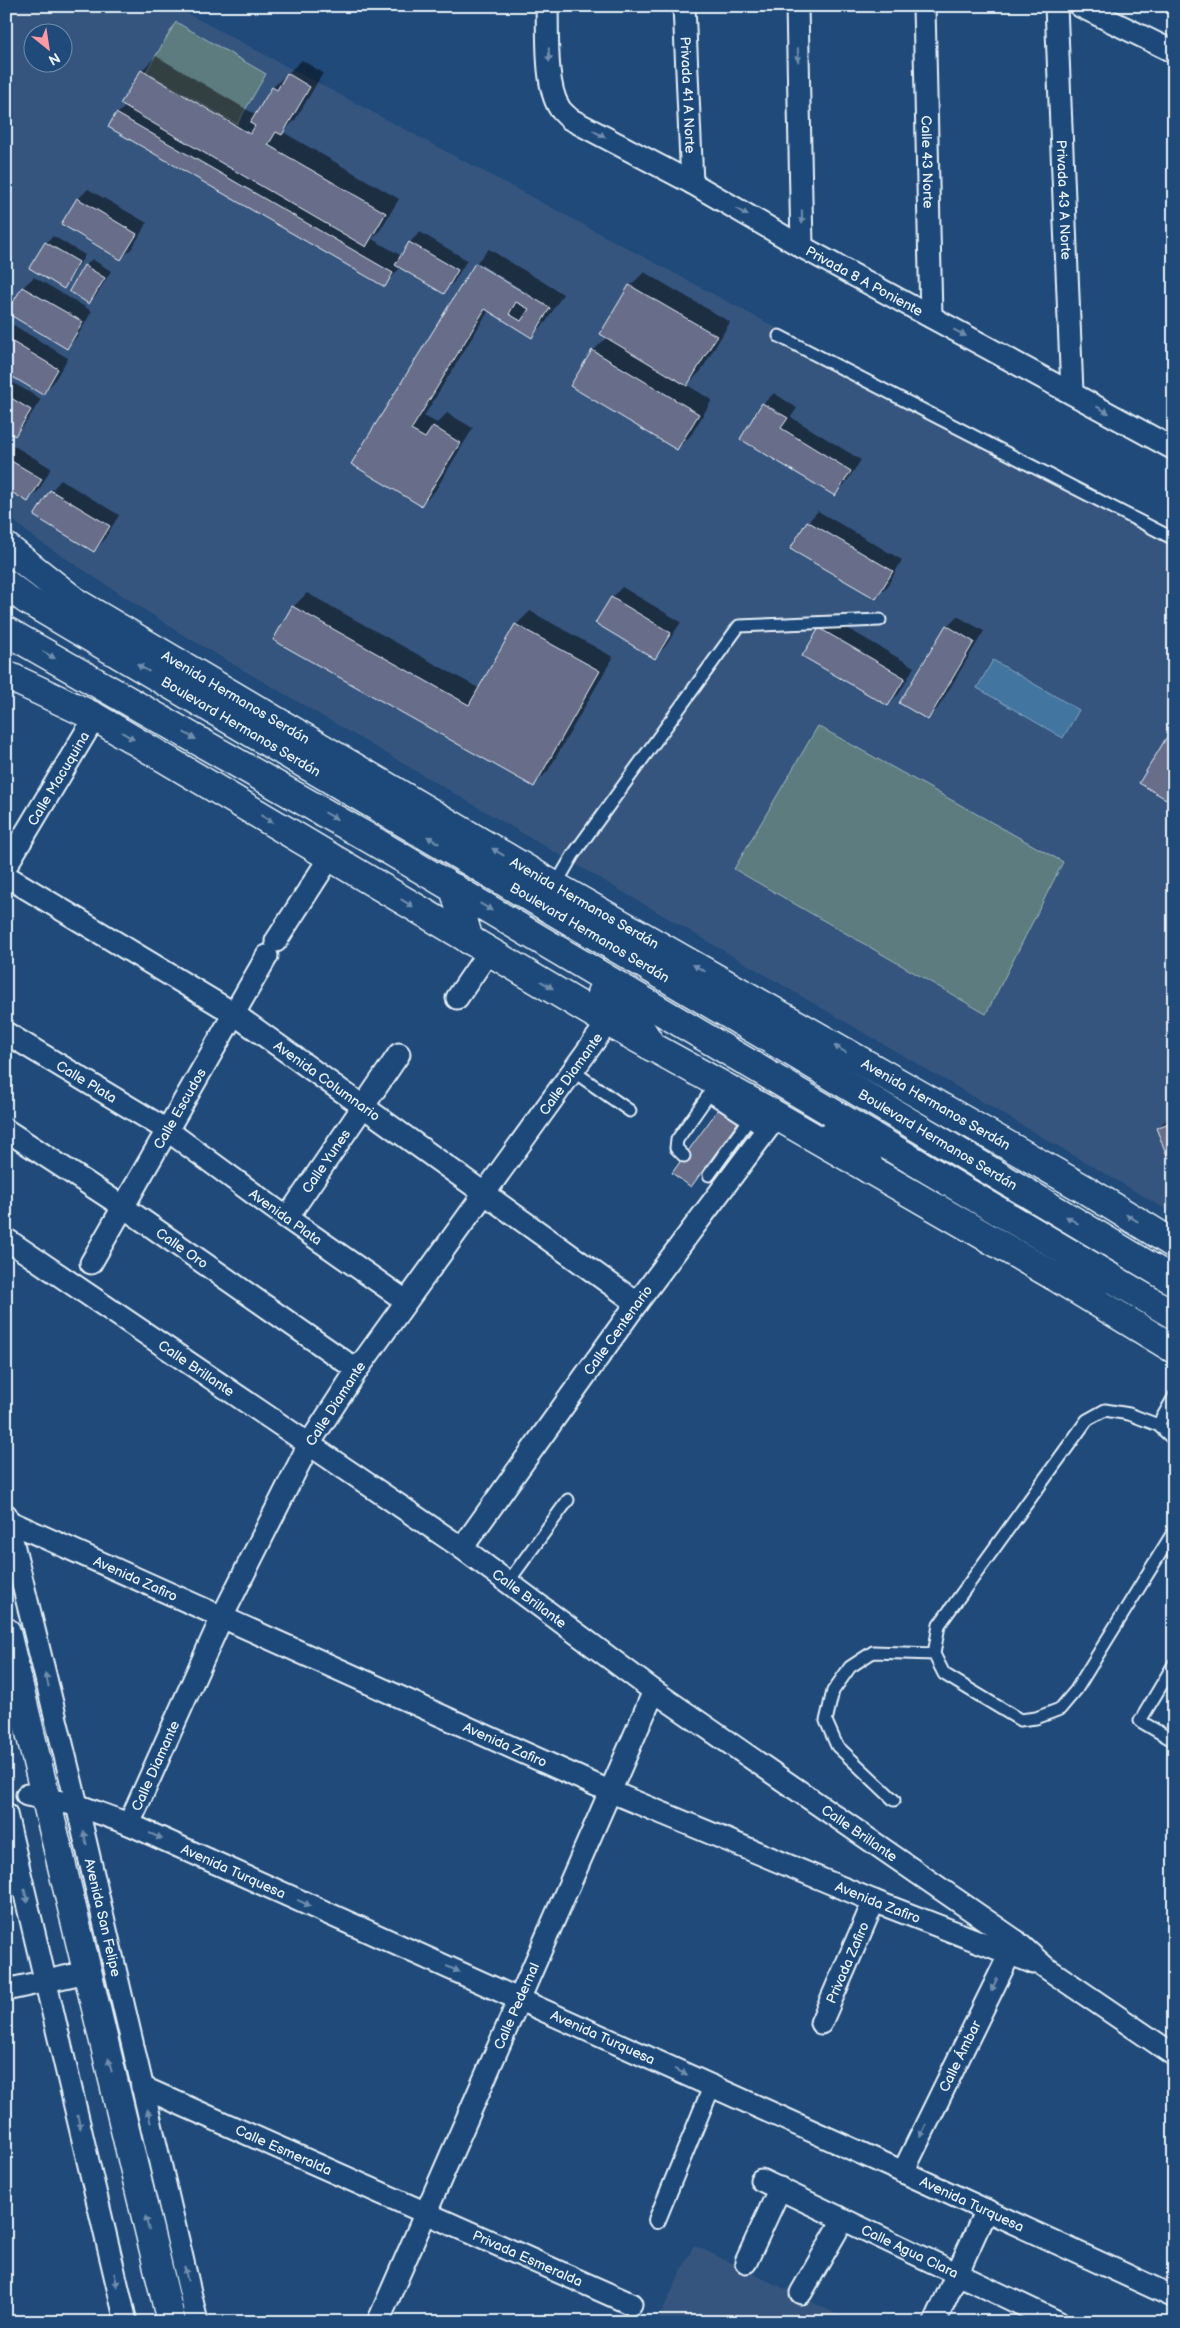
<svg xmlns="http://www.w3.org/2000/svg" width="1180" height="2328" font-family="'Balsamiq Sans',sans-serif">
	<style>
		.built { fill: #35557f; fill-rule: evenodd }
		.garden { fill: #5b7b7f; stroke: #a2b6bc }
		.water { fill: #42759f; stroke: #84a7c3 }
		.shadow { fill: #0007 }
		.building { fill: #676e8a; stroke: #e8f1f8; fill-rule: evenodd }
		.lines { fill: none; stroke-linecap: round; stroke-linejoin: round }
		.service-casing { stroke: #e8f1f8; stroke-width: 15 }
		.pedestrian-casing { stroke: #e8f1f8; stroke-width: 20 }
		.minor-casing { stroke: #e8f1f8; stroke-width: 25 }
		.secondary-casing { stroke: #e8f1f8; stroke-width: 31 }
		.primary-casing { stroke: #e8f1f8; stroke-width: 31 }
		.service { stroke: #1f4a7a; stroke-width: 11 }
		.pedestrian { stroke: #1f4a7a; stroke-width: 16 }
		.minor { stroke: #1f4a7a; stroke-width: 21 }
		.secondary { stroke: #1f4a7a; stroke-width: 28 }
		.primary { stroke: #1f4a7a; stroke-width: 28 }
		.oneway { fill: #6f8dac }
		.labels { text-anchor: middle; dominant-baseline: central; stroke-width: 4; stroke-linejoin: round; paint-order: stroke }
		.street-label { font-size: 14px; fill: #e8f1f8; stroke: #1f4a7a }
	</style>
	<rect width="100%" height="100%" fill="#1f4a7a"/>
	<filter id="ink" filterUnits="userSpaceOnUse"><feTurbulence type="fractalNoise" baseFrequency=".02" numOctaves="2"/><feDisplacementMap in="SourceGraphic" scale="10" xChannelSelector="R" yChannelSelector="G"/><feConvolveMatrix kernelMatrix="1 2 1 2 8 2 1 2 1" color-interpolation-filters="sRGB"/></filter>
	<g filter="url(#ink)">
		<path class="built" d="M6,6h174l1,4 993,530v674l-994,-581 -147,-96 -27,-23zM32,32h30v30h-30z
			M694,2245l159,77h-196z"/>
		<path class="garden" d="M176,22l90,52 -29,50 -91,-52z
			M818,726l245,136 -77,152 -252,-145z"/>
		<path class="water" d="M993,660l86,50 -16,28 -86,-50z"/>
		<path class="shadow" d="M156,56l100,59 17,-28 29,-27 21,13 -28,47 -12,12 116,67 -20,33 -7,7 30,17 8,-14 10,-10 47,28 -13,22 -10,10 -43,-25 -16,18 -268,-171 9,-8 16,-36z
			M88,189l59,34 -15,25 -11,11 -43,-60z
			M53,236l32,19 -15,25 -7,7 -17,-44z
			M489,249l74,45 -17,28 -14,14 -43,-26 -65,106 13,7 10,-10 26,15 -38,63 -14,14 -68,-41 122,-200 50,31 2,-2 -50,-31z
			M92,259l19,12 -15,25 -7,6 -4,-36z
			M644,272l86,50 -29,49 -14,14 25,15 -21,35 -14,14 -84,-98 14,-14 23,-51z
			M34,277l58,34 -15,26 -10,10 -58,-35 14,-25z
			M10,323l58,35 -15,25 -11,10 -36,-21v-46z
			M6,379l35,20 -16,25 -10,10 -9,-5z
			M774,393l23,15 -6,9 70,43 -16,24 -10,11 -93,-57 21,-34z
			M6,441l45,27 -12,22 -11,10 -22,-12z
			M61,480l58,35 -15,25 -10,11 -43,-60z
			M818,511l84,49 -15,27 -11,10 -68,-75z
			M622,587l59,35 -16,25 -10,10 -43,-59z
			M307,593l173,96 36,-64 14,-14 83,46 -65,114 -14,14 -241,-178z
			M957,616l27,15 -46,77 -10,11 19,-93z
			M830,618l84,49 -15,27 -11,10 -68,-76z
			M748,1110l-47,65 -10,11 -17,-13z
			M1174,1116v38l-16,-26 10,-10z"/>
		<path class="building" d="M141,70l109,64 5,-8 -5,-3 22,-36 5,3 10,-17 23,14 -28,48 -6,-3 -8,13 118,68 -20,34 -246,-143z
			M116,113l277,160 -8,14 -277,-160z
			M77,198l60,36 -16,26 -60,-36z
			M45,242l34,20 -15,27 -35,-21z
			M409,242l49,28 -14,24 -49,-29z
			M475,263l75,45 -18,30 -47,-29 -74,121 14,8 8,-12 27,17 -39,63 -70,-42zM516,302l13,7 -8,12 -12,-7z
			M84,265l21,13 -16,26 -20,-13z
			M629,285l88,51 -30,50 -87,-52z
			M22,287l61,35 -16,27 -60,-36z
			M6,338l52,31 -15,26 -37,-22z
			M592,350l107,64 -22,36 -107,-64z
			M6,395l25,15 -16,26 -9,-5z
			M762,403l26,15 -7,10 70,43 -16,25 -95,-57z
			M6,458l36,21 -14,23 -22,-13z
			M50,490l60,36 -16,26 -60,-36z
			M807,521l86,50 -17,28 -86,-50z
			M611,597l60,36 -16,26 -60,-36z
			M292,606l177,99 46,-81 85,47 -66,116 -261,-147z
			M946,625l28,17 -46,78 -29,-17z
			M819,628l86,50 -17,28 -86,-50z
			M1174,725v62l-8,12 -27,-16z
			M720,1107l19,14 -48,66 -19,-14z
			M1174,1121v35l-6,2 -12,-30z"/>
		<g class="lines">
			<defs>
				<path id="service" d="M779,336l395,203
					M555,886l18,-31 166,-229 141,-6
					M573,1071l57,40
					M708,1095l57,37
					M684,1156l-8,-8 1,-8 40,-57
					M709,1175l50,-69
					M1158,1425l16,-28
					M1174,1440l-16,-15 -29,-11 -24,-4 -18,10 -148,205 -5,29 10,20 76,46 16,-2 24,-9 16,-19 98,-159
					M508,1582l60,-82
					M1174,1664l-34,57 34,20
					M894,1800l-57,-54 -11,-25 7,-30 17,-24 23,-15 61,2"/>
				<path id="pedestrian" d="M657,2220l55,-134"/>
				<g id="minor">
					<path id="s1" d="M547,6c1,27 -2,79 12,101 2,4 7,8 11,12l122,64 110,64 372,202"/>
					<path id="s2" d="M684,6l8,177"/>
					<path d="M797,6l5,241"/>
					<path id="s3" d="M924,6l7,311"/>
					<path id="s4" d="M1056,6l16,386"/>
					<path d="M1080,6l94,46"/>
					<path id="s5" d="M6,866l89,-149"/>
					<path id="s6" d="M6,876l227,137 404,290"/>
					<path d="M276,941l54,-84"/>
					<path d="M457,998l32,-47"/>
					<path id="s7" d="M6,1033l161,97 120,88 119,83"/>
					<path id="s8" d="M6,1130l116,76 235,164"/>
					<path id="s9" d="M287,1218l112,-164"/>
					<path id="s10" d="M6,1239l456,309 192,143 362,250 29,26 129,88"/>
					<path id="s11" d="M91,1263l176,-307"/>
					<path id="s12" d="M6,1515l71,290 120,517"/>
					<path id="s13" d="M8,1521l601,270 265,110 160,62"/>
					<path id="s14" d="M462,1548l175,-245 140,-187"/>
					<path id="s15" d="M27,1795l50,10 52,19 774,348 271,125"/>
					<path d="M6,1814l120,508"/>
					<path id="s16" d="M129,1824l93,-207 87,-173 48,-74 251,-348"/>
					<path d="M6,1990l81,-18"/>
					<path id="s17" d="M821,2023l53,-122"/>
					<path id="s18" d="M142,2087l489,217"/>
					<path id="s19" d="M903,2172l113,-231"/>
					<path id="s20" d="M761,2180l297,142"/>
					<path d="M746,2262l34,-74"/>
					<path d="M801,2293l42,-73"/>
					<path id="s21" d="M378,2322l276,-631"/>
					<path d="M935,2322l51,-112"/>
				</g>
				<g id="secondary">
					<path id="s22" d="M6,547l71,56 478,283 531,304 88,54"/>
					<path d="M6,675l89,42 513,305 169,94 277,160 120,73"/>
					<path d="M6,1632l165,690"/>
				</g>
				<g id="primary">
					<path id="s23" d="M6,584l21,16 735,434 412,247"/>
					<path d="M6,631l366,209 802,475"/>
					<path d="M454,888l15,52"/>
					<path d="M601,993c24,18 36,27 51,54"/>
					<path d="M835,1133c18,11 30,15 35,37"/>
					<path d="M1054,1276l53,2"/>
				</g>
			</defs>
			<use href="#service" class="service-casing"/>
			<use href="#pedestrian" class="pedestrian-casing"/>
			<use href="#minor" class="minor-casing"/>
			<use href="#secondary" class="secondary-casing"/>
			<use href="#primary" class="primary-casing"/>
			<use href="#service" class="service"/>
			<use href="#pedestrian" class="pedestrian"/>
			<use href="#minor" class="minor"/>
			<use href="#secondary" class="secondary"/>
			<use href="#primary" class="primary"/>
		</g>
		<defs><path id="oneway-solid" d="M-6-.8H1V-3.2L6.5 0L1 3.2V.8H-6Z" transform="scale(1.25)"/></defs>
		<g class="oneway">
			<use href="#oneway-solid" transform="translate(549 55) rotate(88)"/>
			<use href="#oneway-solid" transform="translate(798 55) rotate(89)"/>
			<use href="#oneway-solid" transform="translate(599 134) rotate(28)"/>
			<use href="#oneway-solid" transform="translate(742 212) rotate(30)"/>
			<use href="#oneway-solid" transform="translate(802 217) rotate(89)"/>
			<use href="#oneway-solid" transform="translate(960 333) rotate(28)"/>
			<use href="#oneway-solid" transform="translate(1103 410) rotate(29)"/>
			<use href="#oneway-solid" transform="translate(49 655) rotate(30)"/>
			<use href="#oneway-solid" transform="translate(143 668) rotate(-149)"/>
			<use href="#oneway-solid" transform="translate(128 736) rotate(31)"/>
			<use href="#oneway-solid" transform="translate(190 736) rotate(30)"/>
			<use href="#oneway-solid" transform="translate(331 816) rotate(30)"/>
			<use href="#oneway-solid" transform="translate(267 819) rotate(31)"/>
			<use href="#oneway-solid" transform="translate(433 840) rotate(-149)"/>
			<use href="#oneway-solid" transform="translate(498 852) rotate(-149)"/>
			<use href="#oneway-solid" transform="translate(407 903) rotate(31)"/>
			<use href="#oneway-solid" transform="translate(486 907) rotate(31)"/>
			<use href="#oneway-solid" transform="translate(699 968) rotate(-150)"/>
			<use href="#oneway-solid" transform="translate(547 985) rotate(31)"/>
			<use href="#oneway-solid" transform="translate(840 1049) rotate(-150)"/>
			<use href="#oneway-solid" transform="translate(1132 1218) rotate(-149)"/>
			<use href="#oneway-solid" transform="translate(1072 1220) rotate(-149)"/>
			<use href="#oneway-solid" transform="translate(47 1680) rotate(-104)"/>
			<use href="#oneway-solid" transform="translate(156 1836) rotate(24)"/>
			<use href="#oneway-solid" transform="translate(85 1838) rotate(-103)"/>
			<use href="#oneway-solid" transform="translate(26 1896) rotate(77)"/>
			<use href="#oneway-solid" transform="translate(304 1903) rotate(24)"/>
			<use href="#oneway-solid" transform="translate(453 1969) rotate(24)"/>
			<use href="#oneway-solid" transform="translate(994 1985) rotate(116)"/>
			<use href="#oneway-solid" transform="translate(110 2065) rotate(-103)"/>
			<use href="#oneway-solid" transform="translate(681 2072) rotate(24)"/>
			<use href="#oneway-solid" transform="translate(149 2116) rotate(-103)"/>
			<use href="#oneway-solid" transform="translate(79 2122) rotate(77)"/>
			<use href="#oneway-solid" transform="translate(923 2131) rotate(116)"/>
			<use href="#oneway-solid" transform="translate(147 2223) rotate(-104)"/>
			<use href="#oneway-solid" transform="translate(186 2274) rotate(-103)"/>
			<use href="#oneway-solid" transform="translate(116 2280) rotate(77)"/>
		</g>
	</g>
	<g class="labels">
		<g class="street-label">
			<text stroke="none"><textPath href="#s2" startOffset="89">Privada 41 A Norte</textPath></text>
			<text stroke="none"><textPath href="#s3" startOffset="156">Calle 43 Norte</textPath></text>
			<text stroke="none"><textPath href="#s4" startOffset="194">Privada 43 A Norte</textPath></text>
			<text stroke="none"><textPath href="#s1" startOffset="455">Privada 8 A Poniente</textPath></text>
			<text stroke="none"><textPath href="#s22" startOffset="275">Avenida Hermanos Serdán</textPath></text>
			<text stroke="none"><textPath href="#s23" startOffset="275">Boulevard Hermanos Serdán</textPath></text>
			<text stroke="none"><textPath href="#s5" startOffset="102">Calle Macuquina</textPath></text>
			<text stroke="none"><textPath href="#s22" startOffset="680">Avenida Hermanos Serdán</textPath></text>
			<text stroke="none"><textPath href="#s23" startOffset="680">Boulevard Hermanos Serdán</textPath></text>
			<text stroke="none"><textPath href="#s16" startOffset="874">Calle Diamante</textPath></text>
			<text stroke="none"><textPath href="#s6" startOffset="381">Avenida Columnario</textPath></text>
			<text stroke="none"><textPath href="#s7" startOffset="94">Calle Plata</textPath></text>
			<text stroke="none"><textPath href="#s22" startOffset="1085">Avenida Hermanos Serdán</textPath></text>
			<text stroke="none"><textPath href="#s11" startOffset="178">Calle Escudos</textPath></text>
			<text stroke="none"><textPath href="#s23" startOffset="1085">Boulevard Hermanos Serdán</textPath></text>
			<text stroke="none"><textPath href="#s9" startOffset="69">Calle Yunes</textPath></text>
			<text stroke="none"><textPath href="#s7" startOffset="335">Avenida Plata</textPath></text>
			<text stroke="none"><textPath href="#s8" startOffset="212">Calle Oro</textPath></text>
			<text stroke="none"><textPath href="#s14" startOffset="268">Calle Centenario</textPath></text>
			<text stroke="none"><textPath href="#s10" startOffset="230">Calle Brillante</textPath></text>
			<text stroke="none"><textPath href="#s16" startOffset="469">Calle Diamante</textPath></text>
			<text stroke="none"><textPath href="#s13" startOffset="140">Avenida Zafiro</textPath></text>
			<text stroke="none"><textPath href="#s10" startOffset="635">Calle Brillante</textPath></text>
			<text stroke="none"><textPath href="#s13" startOffset="545">Avenida Zafiro</textPath></text>
			<text stroke="none"><textPath href="#s16" startOffset="64">Calle Diamante</textPath></text>
			<text stroke="none"><textPath href="#s10" startOffset="1040">Calle Brillante</textPath></text>
			<text stroke="none"><textPath href="#s15" startOffset="221">Avenida Turquesa</textPath></text>
			<text stroke="none"><textPath href="#s13" startOffset="950">Avenida Zafiro</textPath></text>
			<text stroke="none"><textPath href="#s12" startOffset="414">Avenida San Felipe</textPath></text>
			<text stroke="none"><textPath href="#s17" startOffset="66">Privada Zafiro</textPath></text>
			<text stroke="none"><textPath href="#s21" startOffset="345">Calle Pedernal</textPath></text>
			<text stroke="none"><textPath href="#s15" startOffset="626">Avenida Turquesa</textPath></text>
			<text stroke="none"><textPath href="#s19" startOffset="129">Calle Ámbar</textPath></text>
			<text stroke="none"><textPath href="#s18" startOffset="155">Calle Esmeralda</textPath></text>
			<text stroke="none"><textPath href="#s15" startOffset="1031">Avenida Turquesa</textPath></text>
			<text stroke="none"><textPath href="#s20" startOffset="165">Calle Agua Clara</textPath></text>
			<text stroke="none"><textPath href="#s18" startOffset="422">Privada Esmeralda</textPath></text>
		</g>
	</g>
	<rect width="1180" height="2328" fill="none" stroke="#1f4a7a" stroke-width="25"/>
	<rect x="12" y="12" width="1155" height="2303" fill="none" stroke="#e8f1f8" stroke-width="2" filter="url(#ink)"/>
	<g transform="translate(48 48) rotate(150)"><circle r="24" fill="#1f4a7a" stroke="#6f8dac"/>
	<path d="M0-4L9 19L0 12L-9 19Z" fill="#ff9aa2"/>
	<text y="-8" font-size="14" font-weight="bold" text-anchor="middle" fill="#e8f1f8">N</text>
	</g>
</svg>
